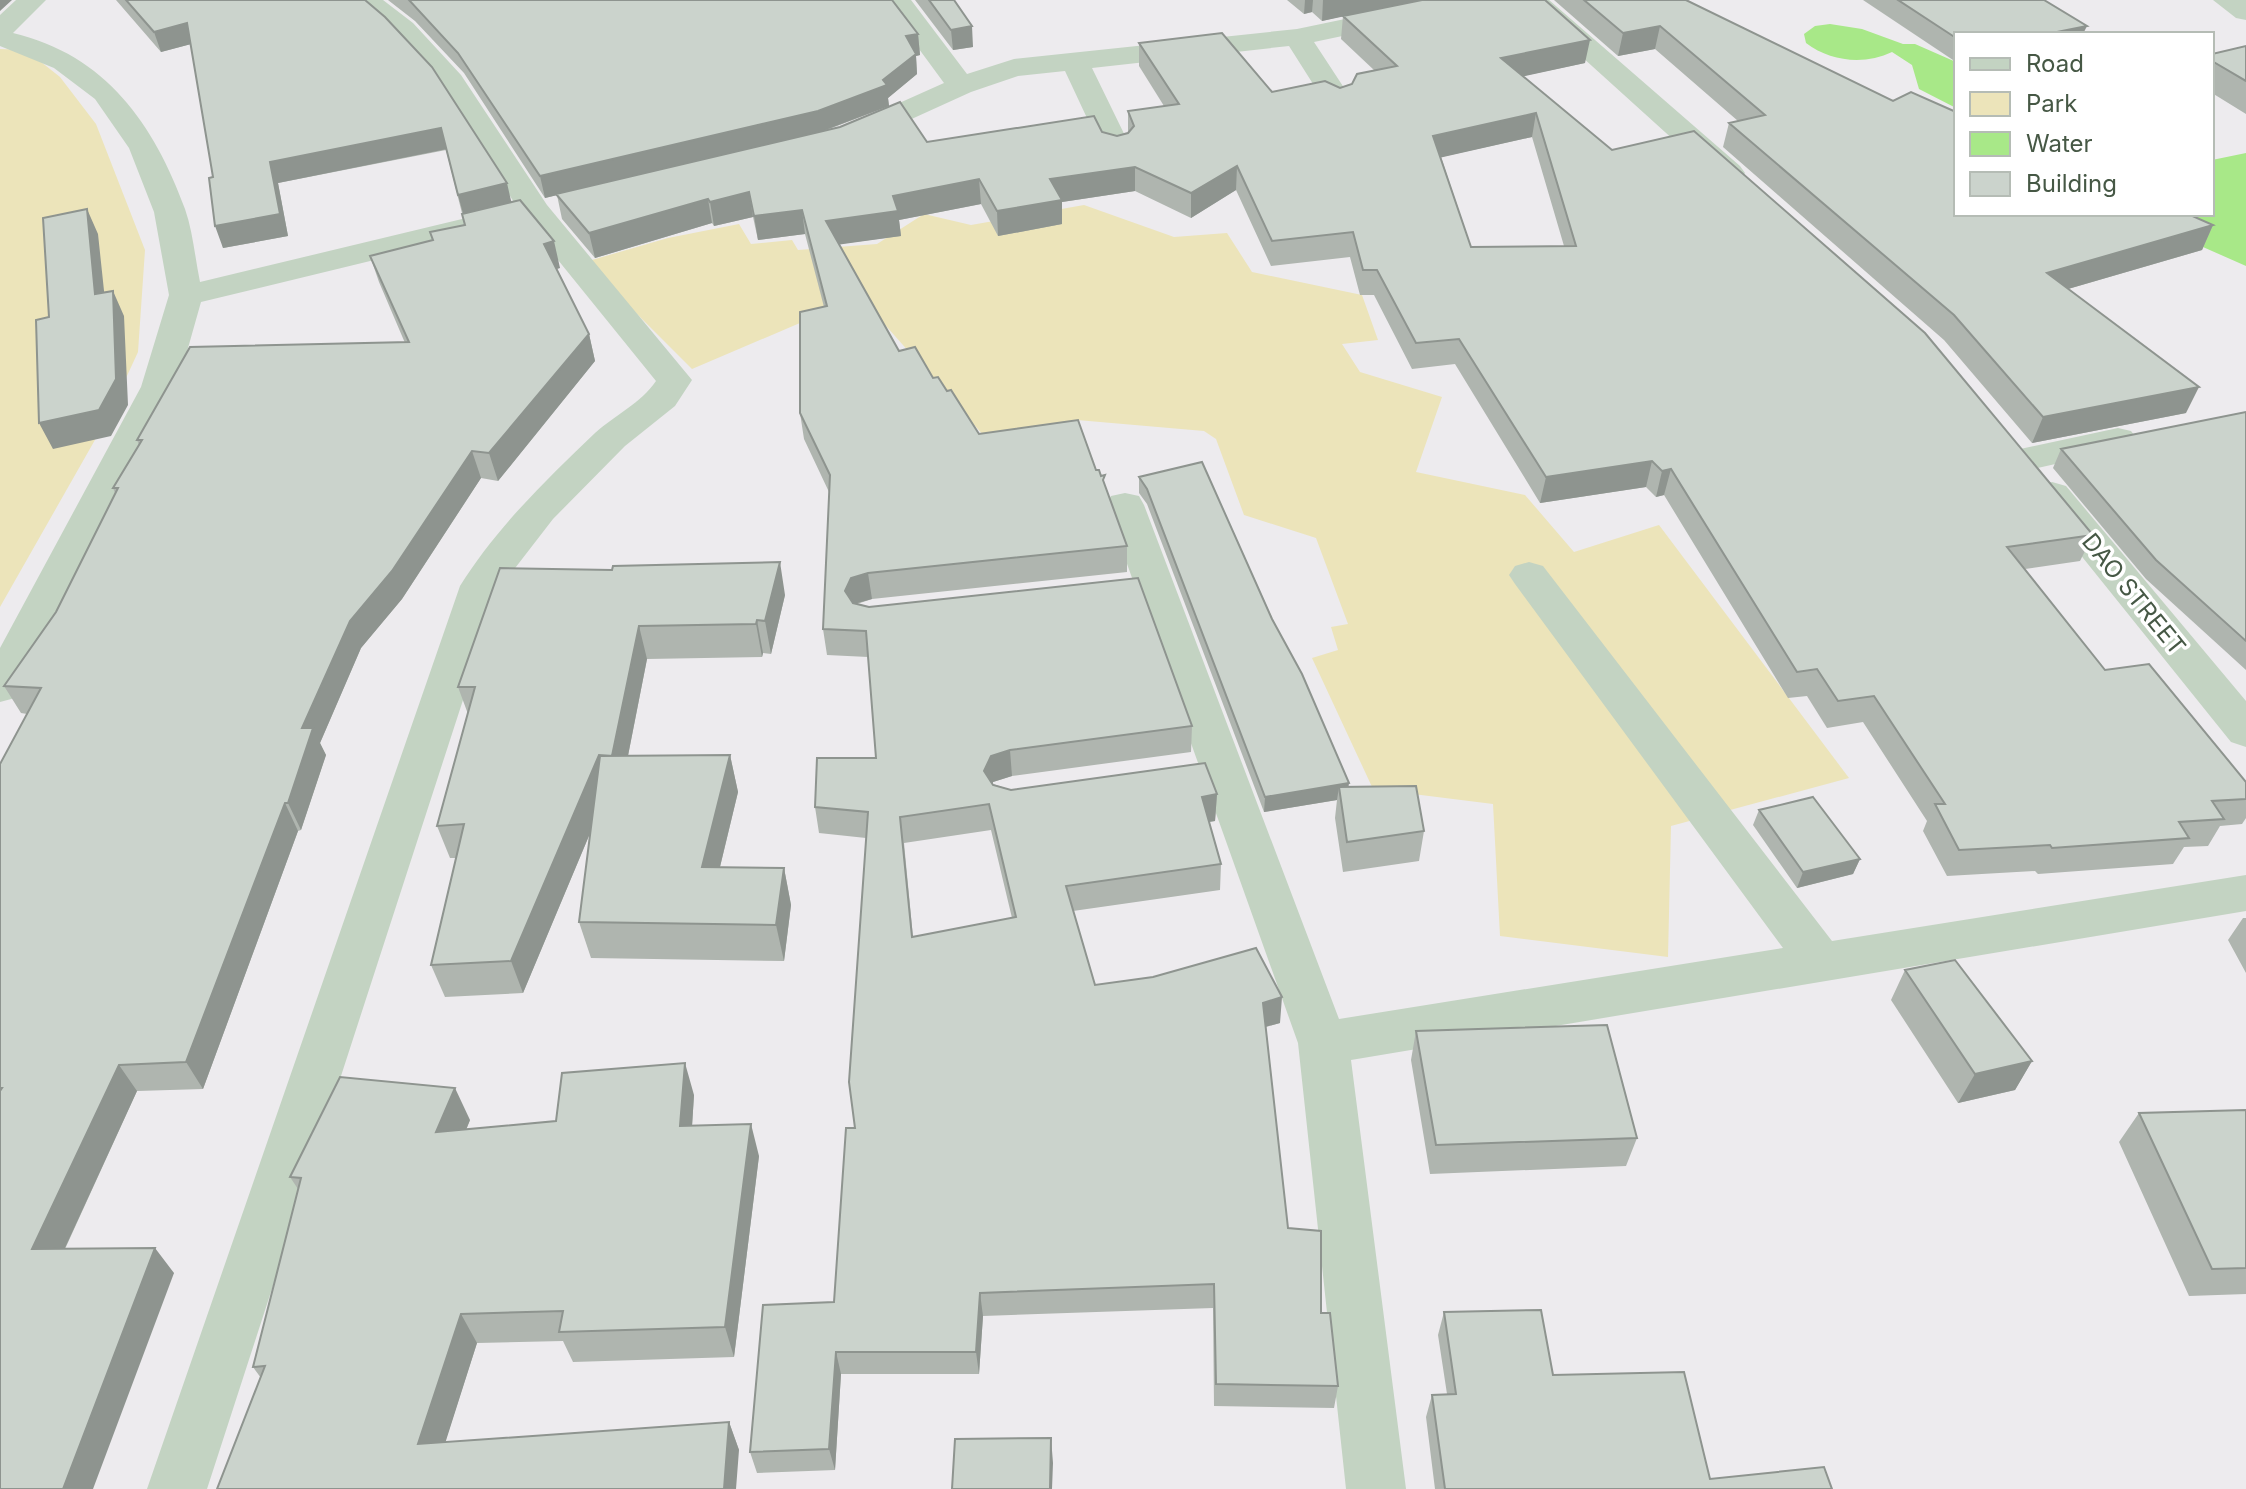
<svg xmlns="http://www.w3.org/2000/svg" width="2246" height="1489" font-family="Inter,sans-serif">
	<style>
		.green { fill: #ece4ba }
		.water { fill: #a8e888 }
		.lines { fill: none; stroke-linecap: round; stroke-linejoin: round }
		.minor { fill: #c3d3c2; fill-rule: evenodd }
		.wall { fill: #afb5af; fill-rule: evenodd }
		.shaded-wall { fill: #8e948f }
		.building { fill: #cbd3cc; stroke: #8e948f; stroke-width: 2; fill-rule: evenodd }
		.labels { text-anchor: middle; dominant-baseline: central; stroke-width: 7; stroke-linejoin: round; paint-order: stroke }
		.far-street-label { font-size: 24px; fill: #465845; stroke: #fff }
	</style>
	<rect width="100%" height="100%" fill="#edebee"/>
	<path class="green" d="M0,49l26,1 34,27 36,47 49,126 -7,102 -30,65 -108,190z
		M1084,205l90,32 53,-4 25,39 110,23 16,45 -36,4 18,28 82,25 -26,75 109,23 49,57 85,-27 190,253 -178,48 -3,131 -168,-21 -7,-132 -120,-15 -61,-131 26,-8 -7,-23 17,-3 -32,-86 -72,-23 -28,-76 -12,-8 -127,-11 -30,22 -54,4 -115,-129h-64l-122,52 -107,-107 83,-24 71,-14 12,20 41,-4 6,10 79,-6 47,-30 47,11z"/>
	<path class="water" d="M1830,24l32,5 41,15h12l41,18v46l-37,-19 -7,-24 -20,-13c-27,13 -61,10 -86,-9l-2,-9 11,-8z
		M2246,153v113l-102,-45 -3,-7h71v-54z"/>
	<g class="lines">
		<path class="minor" d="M16,0h30l-33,33c93,22 141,91 172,176 8,23 10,49 15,73l287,-69 11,3 5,7 -5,7 -297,72 -24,85 -156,300 -6,11 -15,4v-54l141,-261 28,-92 -15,-83 -25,-64 -34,-49 -41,-31 -54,-22v-31z
			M352,0h31l30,23 48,52 86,130 145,175 -17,26 -50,40 -72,73 -54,70 -292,900h-60l313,-903c36,-58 86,-106 135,-153 20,-18 46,-30 61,-52l-132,-163 -84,-132 -47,-51z
			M883,0h28l56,74 47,-15 283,-30 139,-29h53l-4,6 -10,2 -161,34 38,58 -5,6 -10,3 -10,-3 -38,-60 -197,22 39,80 -4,6 -11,3 -11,-3 -4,-6 -36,-77 -47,5 -47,16 -110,50 -11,3 -11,-3 -4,-6 4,-6 105,-47z
			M1519,0h30l191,166 5,7 -5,7 -11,2 -11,-2z
			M2213,0h33v20l-10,-2z
			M2118,428l13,3 6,8 -6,8 -107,24 -13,-4 -6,-8 6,-8z
			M2052,482l14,4 180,215v46l-15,-5 -193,-240 -5,-8 5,-8z
			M1125,493l14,3 5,9 195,514 444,-71 -268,-364 -6,-9 6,-9 14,-4 14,4 289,375 414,-66v36l-895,149 55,429h-60l-48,-446 -192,-538 5,-9z"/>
	</g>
	<path class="wall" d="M116,0h249l195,268 -3,1 32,65 6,27 -97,120 -17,-3 -79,121 -41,49 -41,95 6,12 -25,75 -3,1 -95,258 -66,2 -72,158 109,24 -174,216v-725l27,-50 -6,-1 -17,-27 52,-74 59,-119 -2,-5 26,-43 -2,-5 268,-97 -26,-61 -9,-26 62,-15 -2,-9 35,-7 -19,-75 -168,33 10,53 -65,12 -10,-71 -22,-133 -30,8z
		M388,0h504l26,34 2,21 -4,1 1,18 -29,24 1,8 -65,25 103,11 175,-10 15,4 11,-3v-22l36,-5 -25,-40v-23l133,49 68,-4 12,-4 23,-13 -34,-32 2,-23 -21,5 -10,-9 -8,2 -17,-14h134l164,63 -62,13 89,74 481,385 -13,26 -55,8 80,101 141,112v36l-4,6 -22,2 -12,20 -24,1 -11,17 -135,10 -3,-3 -88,5 -24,-45 4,-10 -64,-99 -36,6 -20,-32 -19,2 -124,-203 -8,2 -10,-10 -106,16 -85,-139 -43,5 -38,-74h-14l-10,-38 -79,9 -35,-76 -45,28 -56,-27 -73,11v22l-64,12 -17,-32 -82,16 2,16 -62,8 60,107 34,27 14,13 32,43 117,36 9,15 22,61v26l-255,27 -15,5 335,122 -1,26 -179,24 -19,6v2l18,6 206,4 -2,27 -6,1 12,42 -1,26 -147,21 22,74 185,38 -14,4 22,201 33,85 17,73 -4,22 -120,-2 -1,-98 -230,8 -4,58h-138l-6,96 -78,3 -7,-21 84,-150 21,-174 11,-290 -47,-5 -4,-26 61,-49 -8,-101 -41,-2 -4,-26 6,-137 -25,-53 -4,-26 24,-106 -19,-73 -47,6 -5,-23 -39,9 -2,-3 -117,35 -33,-39 -5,-24 -12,3 -81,-125 -49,-52zM1532,137l32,109 -93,1 -30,-90zM991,830l21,88 -99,19 -9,-94z
		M915,0h39l19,47 -20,3z
		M1554,0h132l207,101 320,124 -11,25 -134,39 118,124 -154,30 -88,-103 -221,-193 6,-24 9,-2 -83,-72 -37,7z
		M1863,0h181l39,34h-127v25l-3,1z
		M2246,46v68l-34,-21v-39z
		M2246,412v258l-100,-91 -93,-111 8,-19z
		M1202,462l146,325 76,44 -5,30 -76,11 -8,-54 2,-18 -73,12 -117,-308 -8,-11v-16z
		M500,568l285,27 -14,59 -8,-1 -1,4 -115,2 -19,97 102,-1 8,37 -18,75 64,1 7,37 -7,56 -193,-3 -12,-36 12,-91 -68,162 -78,4 -14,-32 25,-107h-6l-13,-32 31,-112 -10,-27z
		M1759,810l101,49 -7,15 -56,14 -44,-63z
		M2243,918h3v55l-18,-33z
		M1905,970l127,91 -17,29 -57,13 -67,-103z
		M1416,1031l221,107 -11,28 -196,8 -19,-114z
		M694,1095l-2,31 67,30 -25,201 -161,5 -10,-21 -86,2 -32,99 284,-20 10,28 -522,39 44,-111 -8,-11 45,-178 -8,-12 180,-57 -4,10 90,-9z
		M2246,1110v184l-57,2 -70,-154 20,-29z
		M1444,1312l109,63 157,104 122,10h-397l-9,-72 6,-22 15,-1 -9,-59z"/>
	<path class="shaded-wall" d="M0,0h12l-12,11z
		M1305,0h8l-1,12 -8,2z
		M1323,0h98l-99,21z
		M187,23l8,20 -34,9 -7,-20z
		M972,26l1,21 -20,3 -2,-20z
		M1660,26l-5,23 -37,7 5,-23z
		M2087,26l-4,8h-36z
		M918,34l2,21 -4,1 1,18 -29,24 1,8 -69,26 -275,66 -5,-22 343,-96 23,-44z
		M1590,40l-5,23 -88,19 4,-24z
		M1536,113l-4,24 -102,23 3,-24z
		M441,128l6,21 -169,34 10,53 -65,12 -8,-22 55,-64z
		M1237,166l-1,24 -45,28v-25z
		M1135,167v24l-73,11v22l-64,12 -1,-25 53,-32z
		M979,179l2,25 -82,16 2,16 -72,10 -3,-25 67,-25z
		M507,183l5,22 -48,12 -6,-22z
		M749,192l4,25 -39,9 -4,-24z
		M708,199l4,24 -117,35 -6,-25z
		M87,209l11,25 9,85 -12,-25z
		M802,210l3,24 -47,6 -4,-24z
		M2213,225l-11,25 -165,48 10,-25z
		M554,241l6,27 -9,2 -7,-26z
		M113,291l11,25 4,89 -17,31 -58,13 -14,-26z
		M589,334l6,27 -97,120 -9,-28z
		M2199,387l-13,26 -154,30 11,-26z
		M472,451l9,27 -79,121 -41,49 -41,95 6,12 -25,75 -13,-27 14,-75 48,-107z
		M1652,461l-6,26 -106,16 6,-26z
		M1671,469l-7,26 -8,2 6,-26z
		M780,562l5,33 -14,59 -6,-33z
		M868,573l4,26 -18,5 -9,-13 6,-13z
		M757,620l6,33 -1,4 -6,-33z
		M639,626l8,33 -26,132 -9,-33z
		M1010,750l2,26 -19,6 -7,16 -2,-27 7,-15z
		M599,755l10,33 -86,205 -12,-32z
		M730,755l8,37 -27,112 -9,-37z
		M1349,783l-2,15 -8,-11 -2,13 -73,12 1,-15z
		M1217,794l-2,27 -14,2 1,-26z
		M285,803l13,28 -95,258 -17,-27z
		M1860,859l-7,15 -56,14 6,-16z
		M784,868l7,37 -7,56 -8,-36z
		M1282,997l-2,26 -19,5 2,-25z
		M2032,1061l-17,29 -57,13 17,-29z
		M685,1063l9,32 -4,63 -10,-32z
		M119,1065l18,26 -84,183 -21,-25z
		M455,1088l15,32 -18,44 -16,-32z
		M751,1124l8,32 -25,201 -9,-30z
		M155,1248l19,25 -81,216h-30z
		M980,1293l3,23 -4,58 -3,-22z
		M461,1314l16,29 -41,129 -18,-28z
		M836,1352l5,22 -6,96 -6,-21z
		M729,1422l10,28 -3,39h-12z
		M1051,1438l2,25 -1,26h-2z"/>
	<path class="building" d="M126,0h239l20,17 47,50 75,116 -49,12 -17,-67 -171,34 10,52 -65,12 -6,-48 4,-1 -26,-154 -33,9z
		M409,0h483l26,34 -12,2 10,18 -33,26 4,5 -69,26 -278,65 -82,-123z
		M929,0h25l18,26 -21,4z
		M1422,0h123l45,40 -89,18 111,92 82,-19 231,202 168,202 -86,12 98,123 44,-6 97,118v17l-34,2 12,18 -45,3 10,16 -137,10 -2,-3 -91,5 -24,-46h10l-71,-108 -36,5 -21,-32 -20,3 -126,-203 -9,2 -10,-10 -106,16 -87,-138 -43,4 -39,-73h-14l-10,-38 -81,9 -35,-75 -46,27 -56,-26 -85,12 12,21 -65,11 -18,-32 -86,17 5,15 -72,10 73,130 16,-4 18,31 5,-1 9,14 4,-1 28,44 99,-14 18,50h3l2,6 4,-1 -2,5 24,66 -259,27 -17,5 -6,13 8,12 16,4 269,-29 54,148 -182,24 -19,6 -7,15 9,14 18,5 194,-27 12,31 -15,3 19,67 -155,22 29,99 58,-8 103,-29 26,49 -19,6 25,225 33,3v82h9l8,73 -122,-2 -2,-100 -234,9 -4,59h-140l-7,97 -79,3 13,-147 71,-3 12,-174h9l-6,-46 19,-270 -53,-5 2,-49h59l-10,-127 -43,-2 7,-154 -30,-62v-101l27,-6 -25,-96 -48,6 -5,-24 -39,10 -2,-3 -119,34 -33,-39 284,-67 60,-25 27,40 167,-26 8,16 15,4 11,-3 6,-7 -6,-15 51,-7 -40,-61 83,-10 50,59 53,-11 15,7 12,-4 5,-10 40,-8 -54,-50zM1536,113l40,133 -105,1 -38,-111zM989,804l27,113 -104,20 -12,-120z
		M1584,0h102l207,101 18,-9 45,20v102h232l25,11 -166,48 152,114 -156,30 -89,-102 -225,-192 36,-8 -105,-89 -37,7z
		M1898,0h146l43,26 -40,8h-40l-3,-2 -10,2h-38v4z
		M2246,46v35l-34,-20v-7z
		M520,200l34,41 -10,3 45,90 -100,119 -17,-2 -80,120 -42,50 -48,107h11l-25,75h-3l-99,259 -67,3 -87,184 123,-1 -92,241h-63v-398l2,-3h-2v-324l41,-76 -37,-2 52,-74 62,-124h-5l29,-48h-5l53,-93 219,-5 -39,-86 63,-16 -3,-8 35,-7 -3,-11z
		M87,209l8,85 18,-3 3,88 -17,31 -60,13 -3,-103 13,-3 -6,-99z
		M2246,412v229l-90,-81 -95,-111z
		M1202,462l70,157 30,55 47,109 -84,14 -118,-308 -8,-12z
		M780,562l-15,59 -8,-1 -1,4 -117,2 -27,130 -13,-1 -88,206 -80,4 33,-141 -27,2 38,-139h-17l42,-119 112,2 1,-4z
		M730,755l-28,112 82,1 -8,57 -197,-3 21,-166z
		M1416,786l8,45 -77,11 -8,-55z
		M1813,797l47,62 -57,13 -44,-62z
		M1955,960l77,101 -57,13 -70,-104z
		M1607,1025l30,113 -201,7 -20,-114z
		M685,1063l-5,63 71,-2 -26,203 -166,5 4,-21 -102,3 -43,130 311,-22 -5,67h-507l48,-123 -12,1 48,-189 -11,-1 50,-100 115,11 -19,44 120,-11 6,-48z
		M2246,1110v158l-34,1 -73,-156z
		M1541,1310l12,65 131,-3 26,107 114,-12 8,22h-387l-13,-94 24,-1 -12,-82z
		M1051,1438l-1,51h-98l3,-50z"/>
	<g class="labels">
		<g class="far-street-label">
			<text transform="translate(2134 594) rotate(51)">DAO STREET</text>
		</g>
	</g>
	<rect x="1954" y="32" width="260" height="184" fill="#ffffff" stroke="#b5bcb5" stroke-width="2"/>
	<rect x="1970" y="58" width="40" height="12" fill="#c3d3c2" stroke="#b5bcb5" stroke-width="2"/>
	<text x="2026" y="72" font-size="24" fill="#465845">Road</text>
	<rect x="1970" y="92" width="40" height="24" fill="#ece4ba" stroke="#b5bcb5" stroke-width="2"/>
	<text x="2026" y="112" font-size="24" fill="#465845">Park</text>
	<rect x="1970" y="132" width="40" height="24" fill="#a8e888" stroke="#b5bcb5" stroke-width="2"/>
	<text x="2026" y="152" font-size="24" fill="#465845">Water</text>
	<rect x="1970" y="172" width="40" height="24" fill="#cbd3cc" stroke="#b5bcb5" stroke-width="2"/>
	<text x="2026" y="192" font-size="24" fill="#465845">Building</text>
</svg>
